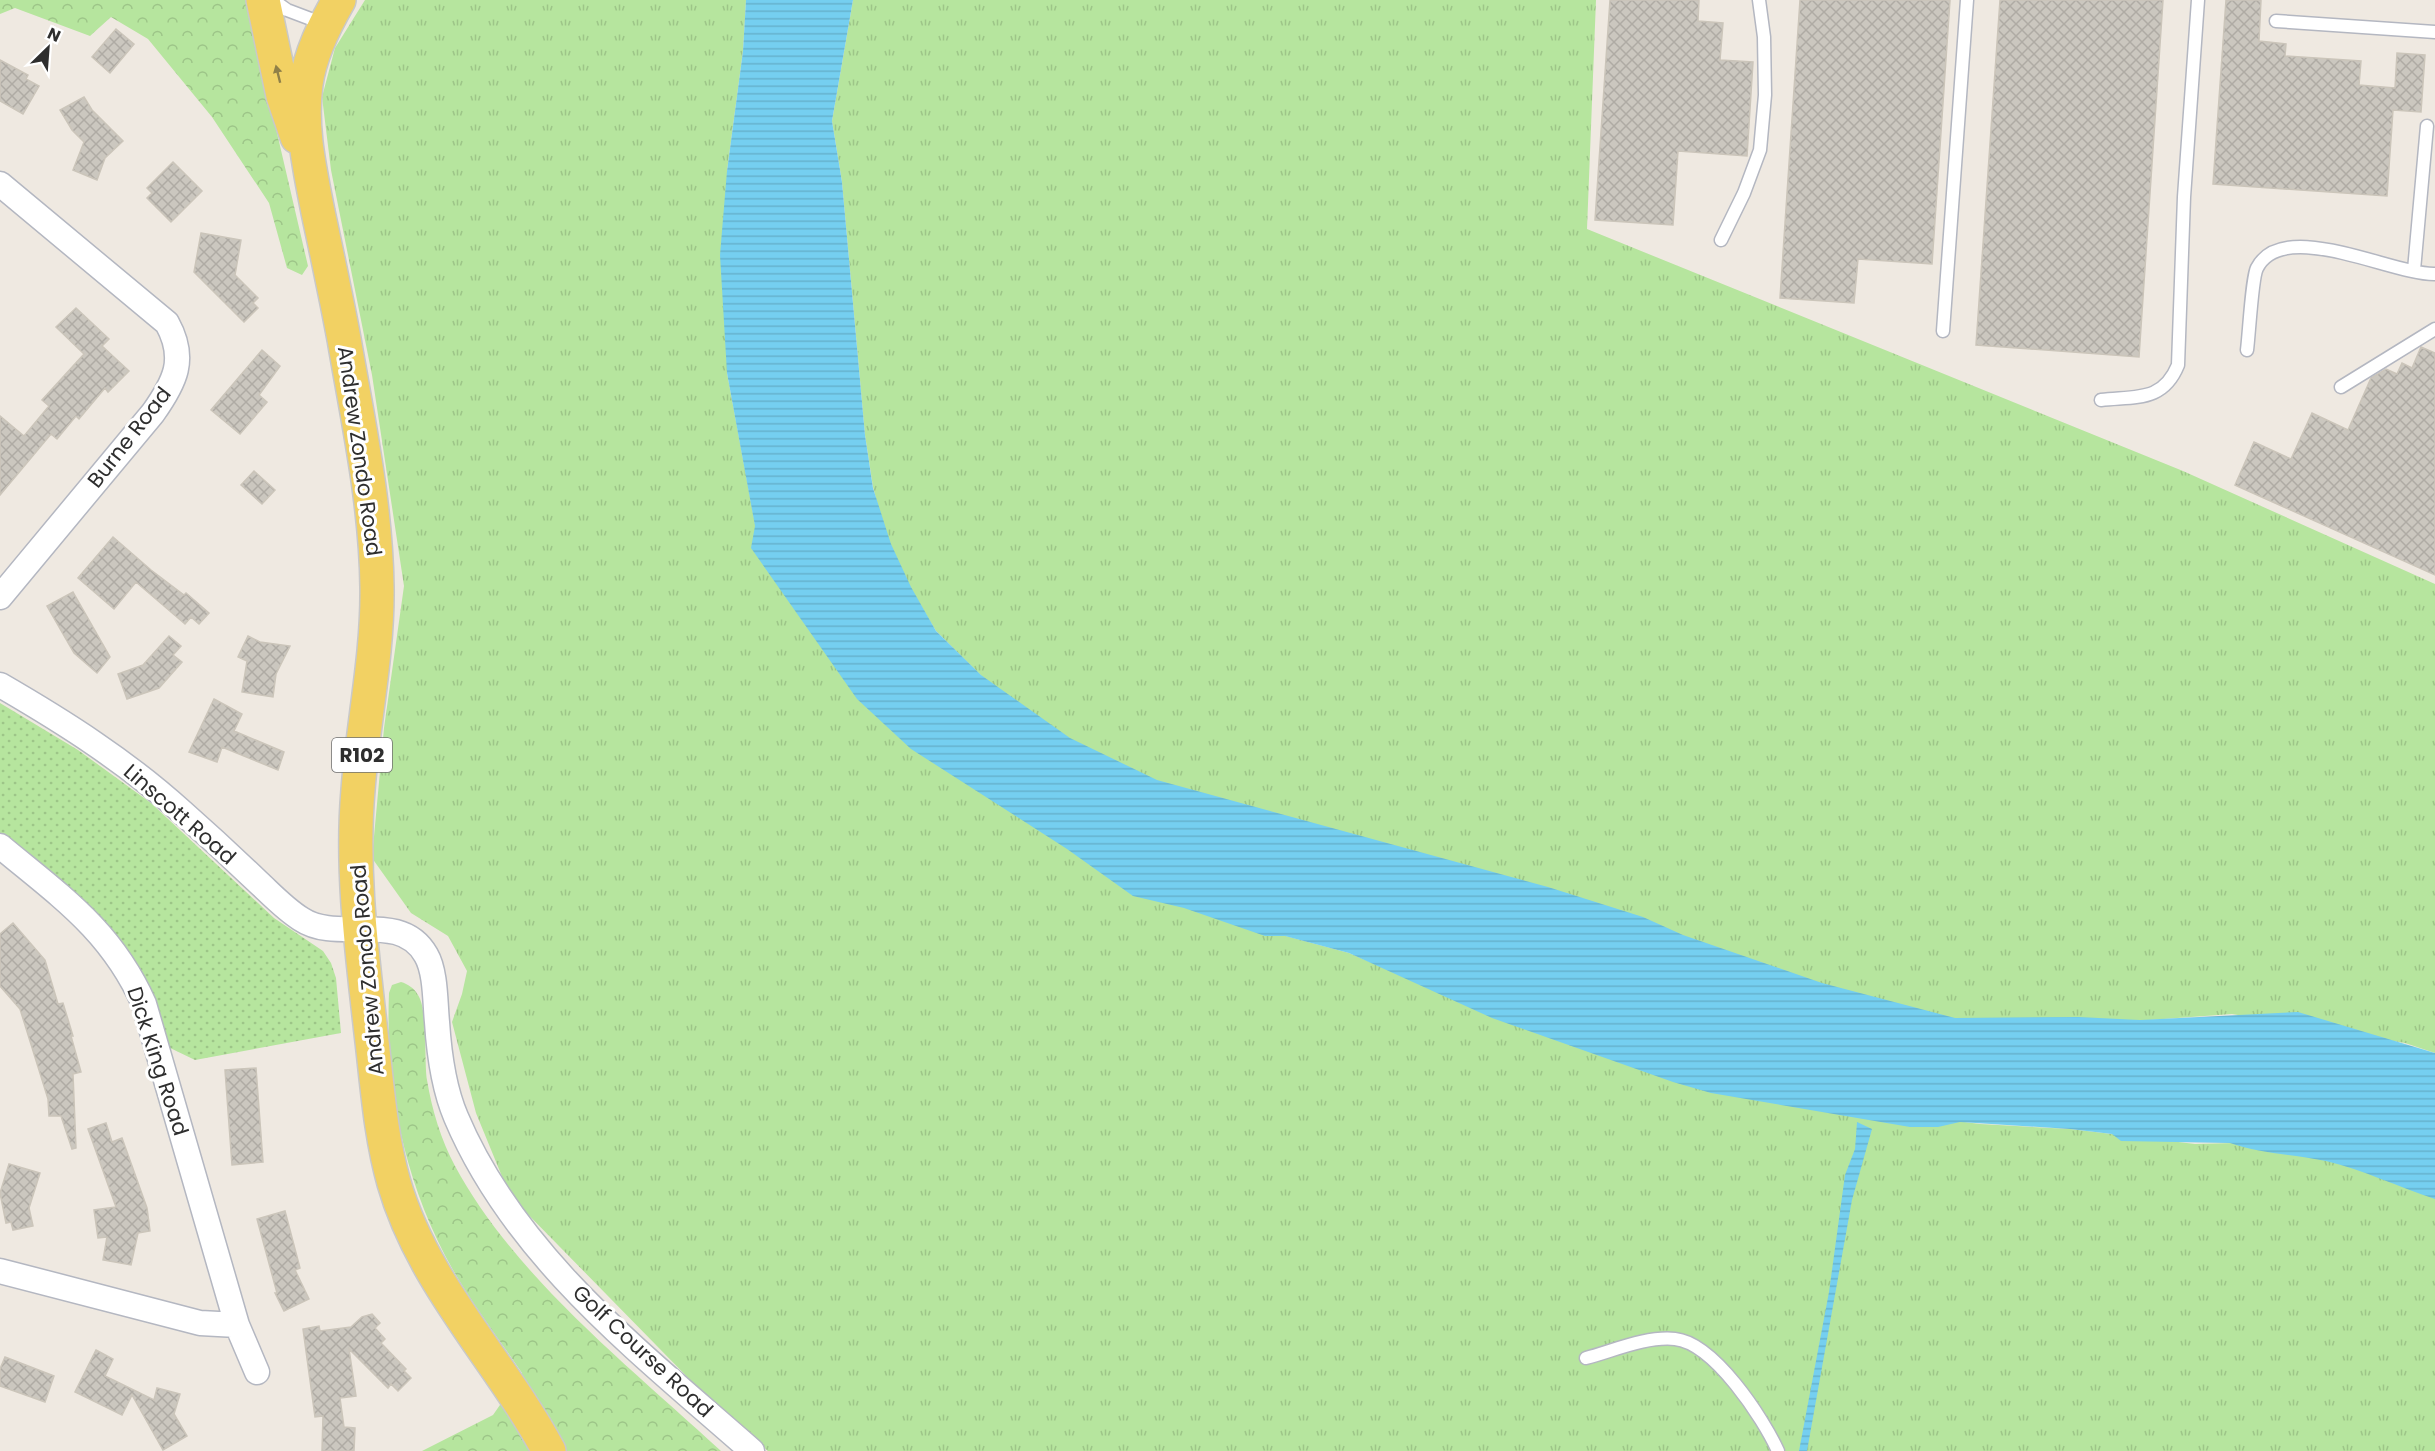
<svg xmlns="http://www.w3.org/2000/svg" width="2435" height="1451" font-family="Poppins,sans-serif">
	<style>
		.grass { fill: url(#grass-tufts) }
		.forest { fill: url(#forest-crowns) }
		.park { fill: url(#park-dots) }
		.water { fill: url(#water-rules) }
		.building { fill: url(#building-cross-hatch); stroke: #cbc5ba; stroke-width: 1.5 }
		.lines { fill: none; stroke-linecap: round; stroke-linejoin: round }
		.service-casing { stroke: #b4b7c1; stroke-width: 15 }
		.minor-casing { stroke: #b4b7c1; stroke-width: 27 }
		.primary-casing { stroke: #c9c9c9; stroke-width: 36 }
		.service { stroke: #fff; stroke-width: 12 }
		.minor { stroke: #fff; stroke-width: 24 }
		.primary { stroke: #f2d163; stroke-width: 33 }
		.oneway { fill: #908048 }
		.labels { text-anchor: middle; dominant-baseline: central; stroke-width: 6; stroke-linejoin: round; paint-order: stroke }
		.shield { fill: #fff; stroke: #6d6d6d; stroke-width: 1.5 }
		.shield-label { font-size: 20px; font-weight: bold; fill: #2e2e2e }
		.street-label { font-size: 21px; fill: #2e2e2e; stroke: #fff }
	</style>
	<defs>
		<pattern id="grass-tufts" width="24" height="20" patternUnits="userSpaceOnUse" patternTransform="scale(1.5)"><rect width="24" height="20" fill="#b6e59e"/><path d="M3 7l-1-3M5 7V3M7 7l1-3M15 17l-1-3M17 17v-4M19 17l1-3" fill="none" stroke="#9dc588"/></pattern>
		<pattern id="forest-crowns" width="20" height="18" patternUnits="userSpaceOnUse" patternTransform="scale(1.5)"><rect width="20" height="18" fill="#b6e59e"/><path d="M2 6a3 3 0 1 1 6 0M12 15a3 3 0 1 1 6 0" fill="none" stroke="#9dc588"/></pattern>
		<pattern id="park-dots" width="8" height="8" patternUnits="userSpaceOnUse" patternTransform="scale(1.5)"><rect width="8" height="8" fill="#b6e59e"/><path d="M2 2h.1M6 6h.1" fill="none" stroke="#9dc588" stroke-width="1.8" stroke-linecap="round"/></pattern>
		<pattern id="water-rules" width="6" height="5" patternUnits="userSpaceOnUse" patternTransform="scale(1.5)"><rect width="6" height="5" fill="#75cff0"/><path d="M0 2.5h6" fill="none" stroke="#66b2ce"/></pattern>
		<pattern id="building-cross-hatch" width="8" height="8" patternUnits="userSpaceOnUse" patternTransform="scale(1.5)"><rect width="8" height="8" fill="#cbc7bf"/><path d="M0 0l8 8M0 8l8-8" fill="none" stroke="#afaba4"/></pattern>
	</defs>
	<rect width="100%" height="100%" fill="#efe9e1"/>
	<path class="grass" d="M365,0h381l-3,51 -16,120v202l31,167 479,383 112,30 98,42 326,102 207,27 90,5 125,15 39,-1 74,8 127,41v259h-1667l-64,-57 -194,-198 -34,-83 -24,-91 10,-28 5,-23 -19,-35 -37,-23 -39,-55 12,-130 20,-142 -32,-211 -41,-205 -9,-73 13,-49z
		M853,0h743l-9,229 596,242 252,113v469l-30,-10 -173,-29 -96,7 -204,3 -575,-173 -260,-90 -86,-56 -75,-74 -45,-76 -18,-68 -8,-52 -23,-253 -10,-61z"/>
	<path class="forest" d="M0,0h246l62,266 -6,9 -15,-7 -18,-65 -57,-86 -64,-78 -37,-22 -21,19 -75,-28 -15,6z
		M401,982c7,2 13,6 17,13 10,15 6,65 9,85 5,30 14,60 28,86 59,110 175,201 266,285h-299l71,-36 29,-42c-23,-34 -49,-68 -69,-103 -48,-85 -68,-180 -64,-277l3,-8z"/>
	<path class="park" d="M0,703l78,47 73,53 123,115 49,33 8,12 5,15 5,55 -146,27 -29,-14 -84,-143 -82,-69z"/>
	<path class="water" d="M746,0h107l-21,121 10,61 23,253 8,53 18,56 20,43 25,44 45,44 89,63 87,42 391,107 95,30 40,18 139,48 133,35 123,-1 62,3 158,-8 137,41v146c-37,-12 -71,-29 -109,-38 -32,-7 -65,-7 -96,-18l-109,-2 -9,-7 -42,-5 -110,-7 -22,5h-28l-199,-34 -38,-11 -181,-64 -143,-65 -64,-17h-20l-81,-28 -51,-12 -66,-47 -156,-100 -54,-50 -106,-151 4,-22 -28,-153 -7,-118 7,-84 16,-120z
		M1857,1122l15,7 -20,71 -45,251h-8l30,-159 16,-117 10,-26z"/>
	<path class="building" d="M1610,0h89l-1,21 25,2 -3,37 33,2 -6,94 -69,-5 -5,74 -78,-5z
		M1800,0h150l-18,264 -74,-5 -4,44 -74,-5z
		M2000,0h163l-24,357 -163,-12z
		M2226,0h35l-2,41 27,3 -1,12 76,5 -2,24 36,3 2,-35 28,2 -4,57 -28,-2 -6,86 -174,-12z
		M116,29l18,15 -24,29 -18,-16z
		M0,60l28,15 -2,4 13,7 -16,28 -23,-13z
		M84,97l8,13 31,31 -18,17 -8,22 -24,-10 11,-28 -12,-12 -12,-20z
		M173,162l29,29 -31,31 -24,-24 5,-5 -5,-5z
		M201,233l40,7 -6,35 23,23 -5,5 5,5 -14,14 -50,-50z
		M76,308l33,31 -7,7 27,25 -21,21 -3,-4 -26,31 -3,-3 -19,23 -6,-5 -51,61v-79l24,20 25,-30 -7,-6 42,-46 -28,-27z
		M2421,347l14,6v222l-200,-90 19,-43 37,17 21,-46 36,17 23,-52 15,-9 11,5 5,-11 10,5z
		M262,350l18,16 -21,29 8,7 -27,32 -29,-24z
		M254,471l21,19 -13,14 -21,-19z
		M113,537l38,33 33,25 2,-2 23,20 -10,11 -8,-7 -6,7 -49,-42 -22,27 -36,-31z
		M73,592l37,65 -13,16 -23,-20 -27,-47z
		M169,636l12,10 -8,9 9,7 -23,26 -32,11 -9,-25 25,-9z
		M248,636l12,6 30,4 -14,28 -3,23 -31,-5 5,-31 -9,-4z
		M214,699l28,15 -8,17 50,21 -6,18 -56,-23 -5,15 -28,-10z
		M13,923l32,37 13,44 5,-1 10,33h-2l10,36 -8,2 3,74 -4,1 -11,-33h-12l-1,-17 -28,-90 -20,-23v-52z
		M256,1068l7,94 -31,3 -7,-95z
		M106,1123l6,19 10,-4 25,70 3,23 -12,2 -7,32 -28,-5 4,-23 -9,1 -4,-28 22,-3 -28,-78z
		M9,1164l31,9 -11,35 4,18 -20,4 -2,-8 -5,1 -6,-30z
		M285,1211l15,57 -5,2 14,29 -25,12 -9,-18h2l-20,-74z
		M372,1314l8,9 -5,5 10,11 -4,4 25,26 -2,2 7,7 -13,13 -7,-7 -3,4 -39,-39 7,47 -16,2 4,29 11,1 -1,23h-32l1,-35 -8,1 -12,-88 16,-3 1,5 31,-4 11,-10z
		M96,1350l17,9 -8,17 49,24 3,-12 23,6 -6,20 13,22 -24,14 -31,-55 -10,20 -47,-23z
		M5,1357l49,19 -9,26 -45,-16v-17z"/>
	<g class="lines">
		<defs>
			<path id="service" d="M273,0l14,10 37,14
				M2276,21l159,11
				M1721,240l23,-47 16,-43 5,-55 -1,-58 -5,-37
				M2414,270l13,-144
				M1943,331l24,-331
				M2247,350c2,-15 5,-73 10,-82 26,-51 136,7 178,6
				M2341,387l94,-58
				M2101,400c35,-4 62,2 77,-35l6,-168 14,-197
				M1586,1358c27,-7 60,-22 89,-19 39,4 88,79 103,112"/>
			<path id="minor" d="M0,184l167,139c20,36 8,59 -14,90l-153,184
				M0,685c64,37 127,77 182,127 26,23 51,46 76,70 13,12 27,27 43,37 37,25 99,-10 125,36 10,17 9,48 11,67 2,31 7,67 19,95 59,140 185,236 296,334
				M0,846c60,50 111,84 144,158l93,321 20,47
				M0,1271l200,52 37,2"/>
			<path id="primary" d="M263,0l20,96 14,41
				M339,0c-15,26 -29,54 -33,84 -6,44 4,86 12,128 9,42 18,84 26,127 14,82 32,164 33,248 1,68 -14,136 -19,203 -7,81 4,162 13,243 6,49 9,101 23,150 29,101 106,177 155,268"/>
		</defs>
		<use href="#service" class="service-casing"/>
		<use href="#minor" class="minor-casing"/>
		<use href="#primary" class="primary-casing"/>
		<use href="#service" class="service"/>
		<use href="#minor" class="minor"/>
		<use href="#primary" class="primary"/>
	</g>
	<defs><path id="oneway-solid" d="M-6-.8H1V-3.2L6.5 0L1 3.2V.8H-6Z" transform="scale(1.5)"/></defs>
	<use class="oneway" href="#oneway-solid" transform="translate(278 74) rotate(-104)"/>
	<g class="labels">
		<rect class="shield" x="332" y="738" width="60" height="34" rx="4.5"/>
		<g class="shield-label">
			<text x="362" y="755">R102</text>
		</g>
		<g class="street-label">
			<text transform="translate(129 437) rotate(-52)">Burne Road</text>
			<text transform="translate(360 451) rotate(82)">Andrew Zondo Road</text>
			<text transform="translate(180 814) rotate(41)">Linscott Road</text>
			<text transform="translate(367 970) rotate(-95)">Andrew Zondo Road</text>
			<text transform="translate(158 1061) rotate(72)">Dick King Road</text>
			<text transform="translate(643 1351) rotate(43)">Golf Course Road</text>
		</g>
	</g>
	<g transform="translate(48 48) rotate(25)" stroke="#ffffff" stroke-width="4.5" paint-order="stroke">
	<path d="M0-4.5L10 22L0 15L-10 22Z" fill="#2e2e2e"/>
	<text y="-9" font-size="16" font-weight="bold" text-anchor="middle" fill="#2e2e2e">N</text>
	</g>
</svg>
